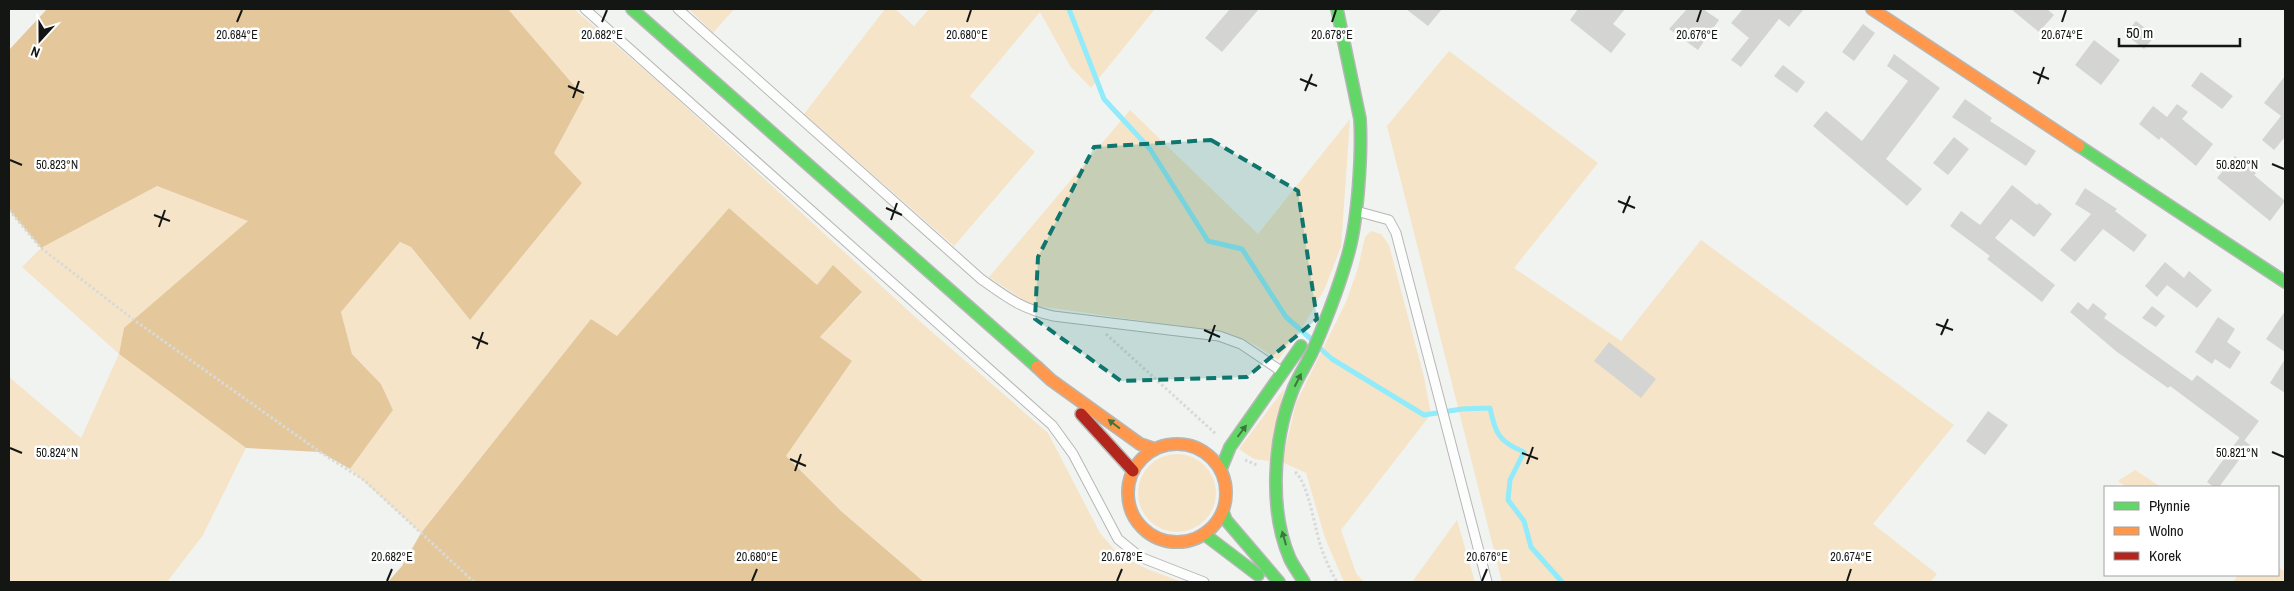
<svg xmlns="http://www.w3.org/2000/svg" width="2294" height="591" font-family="'Archivo Narrow',sans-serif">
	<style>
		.green { fill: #f6e4c8 }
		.forest { fill: #e4c89c }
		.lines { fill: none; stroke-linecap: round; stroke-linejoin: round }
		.stream { stroke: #92ebfa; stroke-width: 5 }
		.building { fill: #d4d5d2 }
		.lane-casing { stroke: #b5b7b5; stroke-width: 11 }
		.fast-casing { stroke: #b5b7b5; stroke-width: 14 }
		.slow-casing { stroke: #b5b7b5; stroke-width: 14 }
		.jam-casing { stroke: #b5b7b5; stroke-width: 14 }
		.path { stroke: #d8dad8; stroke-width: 3; stroke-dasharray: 2.5 2.5; stroke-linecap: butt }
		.lane { stroke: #fdfdfd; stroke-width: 9 }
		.fast { stroke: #63d668; stroke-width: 11 }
		.slow { stroke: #ff974d; stroke-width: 11 }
		.jam { stroke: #b3261e; stroke-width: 11 }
		.oneway { fill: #3c763e }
		.marked { fill: #0f766e; fill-opacity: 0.2; stroke: #0f766e; stroke-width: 4; stroke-dasharray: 10 6; stroke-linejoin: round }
		.ticks { fill: none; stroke: #141614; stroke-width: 2 }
		.ticks-label { font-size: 12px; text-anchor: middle; fill: #141614; stroke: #fff; stroke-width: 5; stroke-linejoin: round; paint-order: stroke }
	</style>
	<rect width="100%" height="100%" fill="#f0f3f0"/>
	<path class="green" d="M508,9h66l89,77 261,239 124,108 52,100 18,21 29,15 35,13h-258l-83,-71 -55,-55 66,-95 -32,-24 42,-44 -45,-7 -88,-78 -112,129 -26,-18 -170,214 -71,-64 43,-59 -12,-26 -29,-30 -11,-42 59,-70 11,5 59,73 112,-137 -28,-30 30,-56z
		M691,9h43l-21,24 -23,-23z
		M885,9h10l19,17 15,-17h226l-64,79 -21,-22 -30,-54 -70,84 65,56 -81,94 -150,-132z
		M1449,51l149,112 -84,105 107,73 80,-101 253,185 -81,99 64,50 -7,8h-428l-115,-456z
		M1130,110l128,124 92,-115 -9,128 -16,41 -20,35 -27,37 -21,-14 -29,-13 -197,-28 -42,-28z
		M157,186l92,35 -125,108 -5,25 127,94 -43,87 -36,47h-158v-205l72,61 38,-84 -97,-87 19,-19z
		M1371,231l10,3 8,11 35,132 7,37 -90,116 15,43 8,9h-20l-19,-44 -19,-65 -24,-11 14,-59 50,-101 12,-34 7,-31z
		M1284,389l-15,72 -15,-2 -15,-10z
		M1138 493a39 39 0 1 1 78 0a39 39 0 1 1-78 0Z
		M2135,470l26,17h-35l-8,-6z
		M1457,520l18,62h-63z
		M2278,567l7,5v10h-52l5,-7h40z"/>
	<path class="forest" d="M47,9h461l76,88 -30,56 28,30 -112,137 -59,-73 -11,-5 -59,70 11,42 29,30 12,26 -43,59 -30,-17 -74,-4 -127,-94 5,-26 124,-107 -91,-35 -116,62 -32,-38v-160z
		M729,208l88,77 16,-20 29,27 -42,45 32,24 -66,95 55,55 83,71h-536l14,-16 19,-33 170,-214 26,17z"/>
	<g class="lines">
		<path class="stream" d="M1069,9l35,90 46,50 58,92 34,8 44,68 25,22
			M1322,350l10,9 92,56 38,-6 28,-1c5,25 9,34 34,44l-14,28 -2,20 16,21 7,26 31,35"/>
	</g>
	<path class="building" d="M1230,9h29l-37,43 -17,-14z
		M1406,9h36l-14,17z
		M1578,9h47l-12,15 13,10 -15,19 -41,-33z
		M1687,9h16l16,11 -21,30 -29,-21z
		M1743,9h61l-15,18 -10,-8 -38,48 -10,-7 18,-22 -18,-15z
		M2011,9h36l7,6 -15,17z
		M2136,21l19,15 -11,13 -19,-15z
		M1863,24l12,9 -21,28 -12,-9z
		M2094,40l26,20 -19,25 -26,-20z
		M1894,54l46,34 -54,71 36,30 -15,17 -94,-80 13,-15 36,30 46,-60 -21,-15z
		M1783,65l22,17 -8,11 -23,-17z
		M2201,72l32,24 -11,13 -31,-23z
		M2285,76v61l-11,13 -12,-10 19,-24 -17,-13z
		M1965,99l27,19 -2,3 46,30 -10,15 -74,-49z
		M2177,104l11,8 -6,7 31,25 -17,22 -35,-29 -2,3 -20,-16 14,-18 14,11z
		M1954,137l15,12 -21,26 -15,-12z
		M2235,156l21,17 -2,2 31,26 -15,20 -53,-43z
		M2012,185l25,20 2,-2 13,11 -18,23 -23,-18 -16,19 60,47 -13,17 -55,-43 3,-3 -40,-30 11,-15 19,14z
		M2085,188l32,21 -2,2 32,24 -13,17 -31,-23 -28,33 -15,-12 31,-36 -16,-10z
		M2165,262l19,16 5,-7 23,19 -15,18 -30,-23 -10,12 -12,-11z
		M2078,302l10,8 5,-7 14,11 -3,4 88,63 5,-6 62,46 -15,20 -74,-55 -2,2 -51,-36 -47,-40z
		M2152,306l13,10 -9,11 -14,-9z
		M2285,311v41l-19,-13z
		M2218,317l17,12 -8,13 14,10 -11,17 -15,-10 -3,5 -17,-12z
		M1609,342l47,37 -15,19 -47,-37z
		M2285,359v34l-15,-10z
		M1988,411l20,14 -23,30 -19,-14z
		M2240,437l10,8 -31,42h-5l-7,-5z"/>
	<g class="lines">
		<defs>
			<path id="lane" d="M585,9l467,416 21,29 45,85 22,18 64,25
				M678,9l303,270c27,19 39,29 72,37l166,20 22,8 40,27
				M1356,211l33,9 7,13 91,349"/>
			<path id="fast" d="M632,9l405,358
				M2079,146l206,136
				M1221,469l9,-22 71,-101
				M1223,512l3,8 53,62
				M1204,534l54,41
				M1304,582c-4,-7 -10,-15 -14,-23 -21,-48 -17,-118 2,-167 5,-15 16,-29 22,-44 12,-28 27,-67 35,-97 9,-34 13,-97 11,-132l-23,-110"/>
			<path id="slow" d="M1872,9l207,137
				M1037,367l14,13 89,64 15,5
				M1128 493a49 49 0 1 1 98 0a49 49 0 1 1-98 0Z"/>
			<path id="jam" d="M1081,414l52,57"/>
		</defs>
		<use href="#lane" class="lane-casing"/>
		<use href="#fast" class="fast-casing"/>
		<use href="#slow" class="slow-casing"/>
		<use href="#jam" class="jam-casing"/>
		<path class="path" d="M9,210l32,38 93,72 186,132 44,28 110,102
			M1106,334l110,100
			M1245,460l12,5
			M1295,472c14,11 20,60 27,78 4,11 9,22 15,32"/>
		<use href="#lane" class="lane"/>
		<use href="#fast" class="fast"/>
		<use href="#slow" class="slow"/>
		<use href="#jam" class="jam"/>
	</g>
	<defs><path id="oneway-solid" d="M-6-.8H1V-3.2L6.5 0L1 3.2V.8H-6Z" transform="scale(1.25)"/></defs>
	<g class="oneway">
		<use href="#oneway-solid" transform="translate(1298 380) rotate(-63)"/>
		<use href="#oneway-solid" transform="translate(1114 424) rotate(-143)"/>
		<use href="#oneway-solid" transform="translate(1242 431) rotate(-53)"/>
		<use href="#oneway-solid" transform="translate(1284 538) rotate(-106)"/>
	</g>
	<path class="marked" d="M1211,140l87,51 19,128 -70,58 -126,4 -86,-62 3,-62 56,-110z"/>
	<path class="ticks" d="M237,22l5,-12M602,22l5,-12M967,22l4,-12M1332,22l4,-12M1697,22l4,-12M2062,22l4,-12M2033,72l16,7M1300,79l17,7M2038,84l6,-17M568,86l16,7M1305,91l7,-17M573,98l6,-17M10,160l12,5M2272,164l12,5M1618,201l17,7M886,208l16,7M1623,213l7,-17M154,215l16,6M891,220l6,-17M159,227l6,-17M1936,324l17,6M1204,330l16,7M1941,335l7,-16M472,337l16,7M1209,342l6,-17M477,349l6,-17M10,448l12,5M2272,452l12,5M1522,453l16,6M790,459l16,7M1527,464l6,-17M795,471l6,-17M387,581l5,-12M752,581l5,-12M1117,581l5,-12M1482,581l5,-12M1847,581l4,-12"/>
	<g class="ticks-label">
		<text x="967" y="39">20.680°E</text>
		<text x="1332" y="39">20.678°E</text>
		<text x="1697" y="39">20.676°E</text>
		<text x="2062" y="39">20.674°E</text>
		<text x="237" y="39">20.684°E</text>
		<text x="602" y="39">20.682°E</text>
		<text x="2237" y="169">50.820°N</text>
		<text x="57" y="169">50.823°N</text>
		<text x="2237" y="457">50.821°N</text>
		<text x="57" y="457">50.824°N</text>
		<text x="392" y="561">20.682°E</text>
		<text x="757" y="561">20.680°E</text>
		<text x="1122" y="561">20.678°E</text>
		<text x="1487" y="561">20.676°E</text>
		<text x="1851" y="561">20.674°E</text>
	</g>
	<rect width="2294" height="591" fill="none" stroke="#141614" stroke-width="20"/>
	<rect x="2104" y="486" width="175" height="90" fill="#ffffff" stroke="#a1a2a1"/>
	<rect x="2114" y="502" width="25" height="8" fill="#63d668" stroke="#a1a2a1"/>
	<text x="2149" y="511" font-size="15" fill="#141614">Płynnie</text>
	<rect x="2114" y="527" width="25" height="8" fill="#ff974d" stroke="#a1a2a1"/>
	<text x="2149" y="536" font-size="15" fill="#141614">Wolno</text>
	<rect x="2114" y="552" width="25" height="8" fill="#b3261e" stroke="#a1a2a1"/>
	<text x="2149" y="561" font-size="15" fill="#141614">Korek</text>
	<g transform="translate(40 40) rotate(201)" stroke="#ffffff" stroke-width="4" paint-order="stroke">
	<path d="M0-4L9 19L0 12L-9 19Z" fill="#141614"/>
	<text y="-8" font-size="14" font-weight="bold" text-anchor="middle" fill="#141614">N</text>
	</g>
	<path d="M2119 38v8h121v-8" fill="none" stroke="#141614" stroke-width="2.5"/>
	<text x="2126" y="38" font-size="15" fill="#141614" stroke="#ffffff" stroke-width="4" paint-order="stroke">50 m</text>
</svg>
